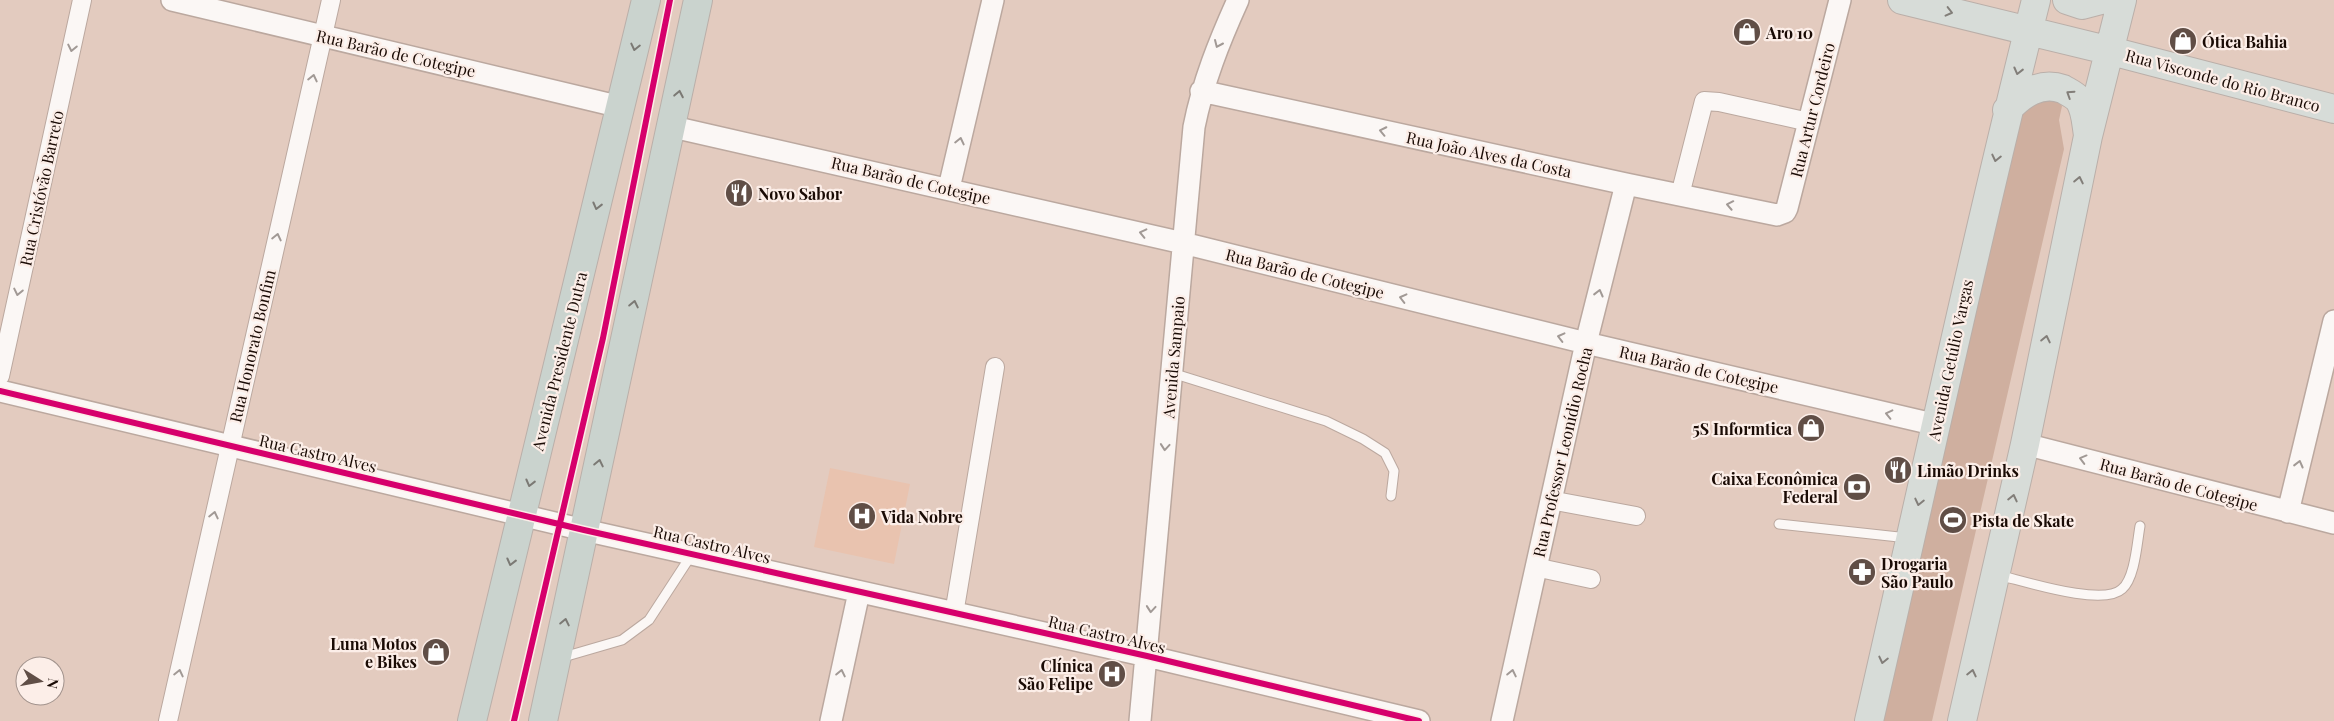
<svg xmlns="http://www.w3.org/2000/svg" width="2334" height="721" font-family="'Playfair Display',serif">
	<style>
		.built { fill: #e9c3af }
		.green { fill: #cfaf9f }
		.lines { fill: none; stroke-linecap: round; stroke-linejoin: round }
		.service-casing { stroke: #bba89f; stroke-width: 11 }
		.minor-casing { stroke: #bba89f; stroke-width: 20 }
		.tertiary-casing { stroke: #bba89f; stroke-width: 24 }
		.primary-casing { stroke: #baafa9; stroke-width: 30 }
		.trunk-casing { stroke: #baafa9; stroke-width: 30 }
		.service { stroke: #fbf7f5; stroke-width: 9 }
		.minor { stroke: #fbf7f5; stroke-width: 18 }
		.tertiary { stroke: #fbf7f5; stroke-width: 21 }
		.primary { stroke: #d7dcd8; stroke-width: 28 }
		.trunk { stroke: #cad3ce; stroke-width: 28 }
		.cycleway-casing { stroke: #fceee8; stroke-width: 9 }
		.cycleway { stroke: #d6006c; stroke-width: 6 }
		.oneway { stroke: #827e79 }
		.oneway2 { stroke: #a19995 }
		.oneway3 { stroke: #7b7974 }
		.labels { text-anchor: middle; dominant-baseline: central; stroke-width: 4.5; stroke-linejoin: round; paint-order: stroke }
		.poi-label { font-size: 16px; font-weight: bold; fill: #1a0b05; stroke: #fceee8; text-anchor: start }
		.street-label { font-size: 16px; fill: #1a0b05; stroke: #fceee8 }
	</style>
	<rect width="100%" height="100%" fill="#e3cbbf"/>
	<path class="built" d="M830,468l80,16 -16,80 -80,-17z"/>
	<path class="green" d="M2026,100h31l5,6 -3,14 5,29 -132,572h-49l136,-610z"/>
	<g class="lines">
		<defs>
			<path id="service" d="M1172,373l154,48 37,18 22,14 9,18 -3,25
				M1779,524l129,14
				M1998,575c26,6 105,32 124,14 13,-11 15,-46 18,-63
				M560,658l62,-18 27,-20 43,-66"/>
			<path id="minor" d="M1680,195l24,-94 15,1 90,20
				M0,376l82,-376
				M1550,500l86,16
				M1535,567l56,12
				M954,614l41,-247
				M168,721l163,-721"/>
			<path id="tertiary" d="M172,0l449,107
				M1201,91l425,93 151,31 8,-3 2,-4 53,-208
				M673,127l510,116 403,100 351,82
				M949,188l44,-188
				M0,391l584,139 563,126 272,65
				M2025,444l309,79
				M2288,512l46,-191
				M831,721l28,-129
				M1140,721l54,-594c9,-45 25,-85 44,-127
				M1502,721l84,-378 40,-159"/>
			<path id="primary" d="M1902,0l209,51 223,58
				M2067,0l15,5 19,-5
				M2007,110c15,-16 33,-29 56,-21 5,3 12,6 16,11 7,10 7,24 9,35
				M1869,721c55,-240 107,-482 167,-721
				M1962,721l63,-277 63,-308 34,-136"/>
			<path id="trunk" d="M472,721l174,-721
				M543,721l155,-721"/>
		</defs>
		<use href="#service" class="service-casing"/>
		<use href="#minor" class="minor-casing"/>
		<use href="#tertiary" class="tertiary-casing"/>
		<use href="#primary" class="primary-casing"/>
		<use href="#trunk" class="trunk-casing"/>
		<use href="#service" class="service"/>
		<use href="#minor" class="minor"/>
		<use href="#tertiary" class="tertiary"/>
		<use href="#primary" class="primary"/>
		<use href="#trunk" class="trunk"/>
		<defs>
			<path id="cycleway" d="M0,391l584,139 563,126 272,65
				M514,721l89,-383 67,-338"/>
		</defs>
		<use href="#cycleway" class="cycleway-casing"/>
		<use href="#cycleway" class="cycleway"/>
	</g>
	<defs><path id="oneway-chevron" d="M-2-3.5L2.5 0L-2 3.5" fill="none" stroke-width="1.6" stroke-linecap="round" stroke-linejoin="round" transform="scale(1.25)"/></defs>
	<g class="oneway">
		<use href="#oneway-chevron" transform="translate(1949 12) rotate(14)"/>
		<use href="#oneway-chevron" transform="translate(2018 71) rotate(104)"/>
		<use href="#oneway-chevron" transform="translate(2070 94) rotate(-147)"/>
		<use href="#oneway-chevron" transform="translate(1996 158) rotate(103)"/>
		<use href="#oneway-chevron" transform="translate(2079 180) rotate(-78)"/>
		<use href="#oneway-chevron" transform="translate(2046 339) rotate(-78)"/>
		<use href="#oneway-chevron" transform="translate(2013 498) rotate(-77)"/>
		<use href="#oneway-chevron" transform="translate(1919 502) rotate(103)"/>
		<use href="#oneway-chevron" transform="translate(1883 660) rotate(103)"/>
		<use href="#oneway-chevron" transform="translate(1972 673) rotate(-77)"/>
	</g>
	<g class="oneway2">
		<use href="#oneway-chevron" transform="translate(1218 44) rotate(114)"/>
		<use href="#oneway-chevron" transform="translate(72 48) rotate(102)"/>
		<use href="#oneway-chevron" transform="translate(313 78) rotate(-77)"/>
		<use href="#oneway-chevron" transform="translate(1383 131) rotate(-168)"/>
		<use href="#oneway-chevron" transform="translate(960 141) rotate(-77)"/>
		<use href="#oneway-chevron" transform="translate(1730 205) rotate(-169)"/>
		<use href="#oneway-chevron" transform="translate(1143 233) rotate(-167)"/>
		<use href="#oneway-chevron" transform="translate(277 237) rotate(-77)"/>
		<use href="#oneway-chevron" transform="translate(18 292) rotate(102)"/>
		<use href="#oneway-chevron" transform="translate(1599 293) rotate(-76)"/>
		<use href="#oneway-chevron" transform="translate(1403 298) rotate(-166)"/>
		<use href="#oneway-chevron" transform="translate(1561 337) rotate(-166)"/>
		<use href="#oneway-chevron" transform="translate(1889 414) rotate(-167)"/>
		<use href="#oneway-chevron" transform="translate(1165 447) rotate(95)"/>
		<use href="#oneway-chevron" transform="translate(2083 459) rotate(-165)"/>
		<use href="#oneway-chevron" transform="translate(2299 464) rotate(-76)"/>
		<use href="#oneway-chevron" transform="translate(214 515) rotate(-77)"/>
		<use href="#oneway-chevron" transform="translate(1151 609) rotate(95)"/>
		<use href="#oneway-chevron" transform="translate(179 673) rotate(-77)"/>
		<use href="#oneway-chevron" transform="translate(841 673) rotate(-78)"/>
		<use href="#oneway-chevron" transform="translate(1512 673) rotate(-78)"/>
	</g>
	<g class="oneway3">
		<use href="#oneway-chevron" transform="translate(635 47) rotate(103)"/>
		<use href="#oneway-chevron" transform="translate(679 94) rotate(-79)"/>
		<use href="#oneway-chevron" transform="translate(597 206) rotate(104)"/>
		<use href="#oneway-chevron" transform="translate(634 304) rotate(-78)"/>
		<use href="#oneway-chevron" transform="translate(599 463) rotate(-78)"/>
		<use href="#oneway-chevron" transform="translate(530 483) rotate(104)"/>
		<use href="#oneway-chevron" transform="translate(511 562) rotate(104)"/>
		<use href="#oneway-chevron" transform="translate(565 622) rotate(-78)"/>
	</g>
	<defs>
		<symbol id="shop-disc" viewBox="-11 -11 22 22"><circle r="9.5" fill="#604e46" stroke="#fceee8"/><path d="M-5-2.5h2.3a2.7 3.5 0 0 1 5.4 0H5L5.5 6h-11ZM-1.5-2.5h3a1.5 2.3 0 0 0-3 0Z" fill="#fff"/></symbol>
		<symbol id="restaurant-disc" viewBox="-11 -11 22 22"><circle r="9.5" fill="#604e46" stroke="#fceee8"/><path d="M-5-6h1v4h1v-4h1v4h1v-4h1v5L-1.5 .5V6h-2V.5L-5-1ZM5-6V6H3V1.5H1.5Q1.5-4 5-6Z" fill="#fff"/></symbol>
		<symbol id="bank-disc" viewBox="-11 -11 22 22"><circle r="9.5" fill="#604e46" stroke="#fceee8"/><path d="M-6-4H6V4H-6ZM0-2.3a2.3 2.3 0 1 0 0 4.6a2.3 2.3 0 1 0 0-4.6Z" fill="#fff"/></symbol>
		<symbol id="hospital-disc" viewBox="-11 -11 22 22"><circle r="9.5" fill="#604e46" stroke="#fceee8"/><path d="M-5-5h3v3.5h4V-5h3V5h-3V1.5h-4V5h-3Z" fill="#fff"/></symbol>
		<symbol id="stadium-disc" viewBox="-11 -11 22 22"><circle r="9.5" fill="#604e46" stroke="#fceee8"/><path d="M0-5a6.5 5 0 1 0 0 10a6.5 5 0 1 0 0-10ZM-3.5-1.8h7v3.6h-7Z" fill="#fff"/></symbol>
		<symbol id="pharmacy-disc" viewBox="-11 -11 22 22"><circle r="9.5" fill="#604e46" stroke="#fceee8"/><path d="M-2-6h4v4h4v4h-4v4h-4v-4h-4v-4h4Z" fill="#fff"/></symbol>
	</defs>
	<g fill-rule="evenodd">
		<use href="#shop-disc" x="1731" y="16" width="32" height="32"/>
		<use href="#shop-disc" x="2167" y="25" width="32" height="32"/>
		<use href="#restaurant-disc" x="723" y="177" width="32" height="32"/>
		<use href="#shop-disc" x="1795" y="412" width="32" height="32"/>
		<use href="#restaurant-disc" x="1882" y="454" width="32" height="32"/>
		<use href="#bank-disc" x="1841" y="471" width="32" height="32"/>
		<use href="#hospital-disc" x="846" y="500" width="32" height="32"/>
		<use href="#stadium-disc" x="1937" y="504" width="32" height="32"/>
		<use href="#pharmacy-disc" x="1846" y="556" width="32" height="32"/>
		<use href="#shop-disc" x="420" y="636" width="32" height="32"/>
		<use href="#hospital-disc" x="1096" y="658" width="32" height="32"/>
	</g>
	<g class="labels">
		<g class="poi-label">
			<text x="1766" y="32">Aro 10</text>
			<text x="2202" y="41">Ótica Bahia</text>
			<text x="758" y="193">Novo Sabor</text>
			<text x="1792" y="428" text-anchor="end">5S Informtica</text>
			<text x="1917" y="470">Limão Drinks</text>
			<text x="1838" y="478" text-anchor="end">Caixa Econômica<tspan x="1838" dy="18">Federal</tspan></text>
			<text x="881" y="516">Vida Nobre</text>
			<text x="1972" y="520">Pista de Skate</text>
			<text x="1881" y="563">Drogaria<tspan x="1881" dy="18">São Paulo</tspan></text>
			<text x="417" y="643" text-anchor="end">Luna Motos<tspan x="417" dy="18">e Bikes</tspan></text>
			<text x="1093" y="665" text-anchor="end">Clínica<tspan x="1093" dy="18">São Felipe</tspan></text>
		</g>
		<g class="street-label">
			<text transform="translate(396 53) rotate(13)">Rua Barão de Cotegipe</text>
			<text transform="translate(2223 80) rotate(15)">Rua Visconde do Rio Branco</text>
			<text transform="translate(1812 110) rotate(-76)">Rua Artur Cordeiro</text>
			<text transform="translate(1489 154) rotate(12)">Rua João Alves da Costa</text>
			<text transform="translate(911 180) rotate(13)">Rua Barão de Cotegipe</text>
			<text transform="translate(41 188) rotate(-78)">Rua Cristóvão Barreto</text>
			<text transform="translate(1305 273) rotate(14)">Rua Barão de Cotegipe</text>
			<text transform="translate(252 346) rotate(-77)">Rua Honorato Bonfim</text>
			<text transform="translate(1173 357) rotate(-85)">Avenida Sampaio</text>
			<text transform="translate(1950 360) rotate(-78)">Avenida Getúlio Vargas</text>
			<text transform="translate(559 361) rotate(-76)">Avenida Presidente Dutra</text>
			<text transform="translate(1699 369) rotate(13)">Rua Barão de Cotegipe</text>
			<text transform="translate(1562 452) rotate(-77)">Rua Professor Leonídio Rocha</text>
			<text transform="translate(318 453) rotate(13)">Rua Castro Alves</text>
			<text transform="translate(2179 484) rotate(15)">Rua Barão de Cotegipe</text>
			<text transform="translate(712 544) rotate(13)">Rua Castro Alves</text>
			<text transform="translate(1107 634) rotate(13)">Rua Castro Alves</text>
		</g>
	</g>
	<g transform="translate(40 681) rotate(101)"><circle r="24" fill="#fceee8" stroke="#a2938d"/>
	<path d="M0-4L9 19L0 12L-9 19Z" fill="#604e46"/>
	<text y="-8" font-size="14" font-weight="bold" text-anchor="middle" fill="#1a0b05">N</text>
	</g>
</svg>
